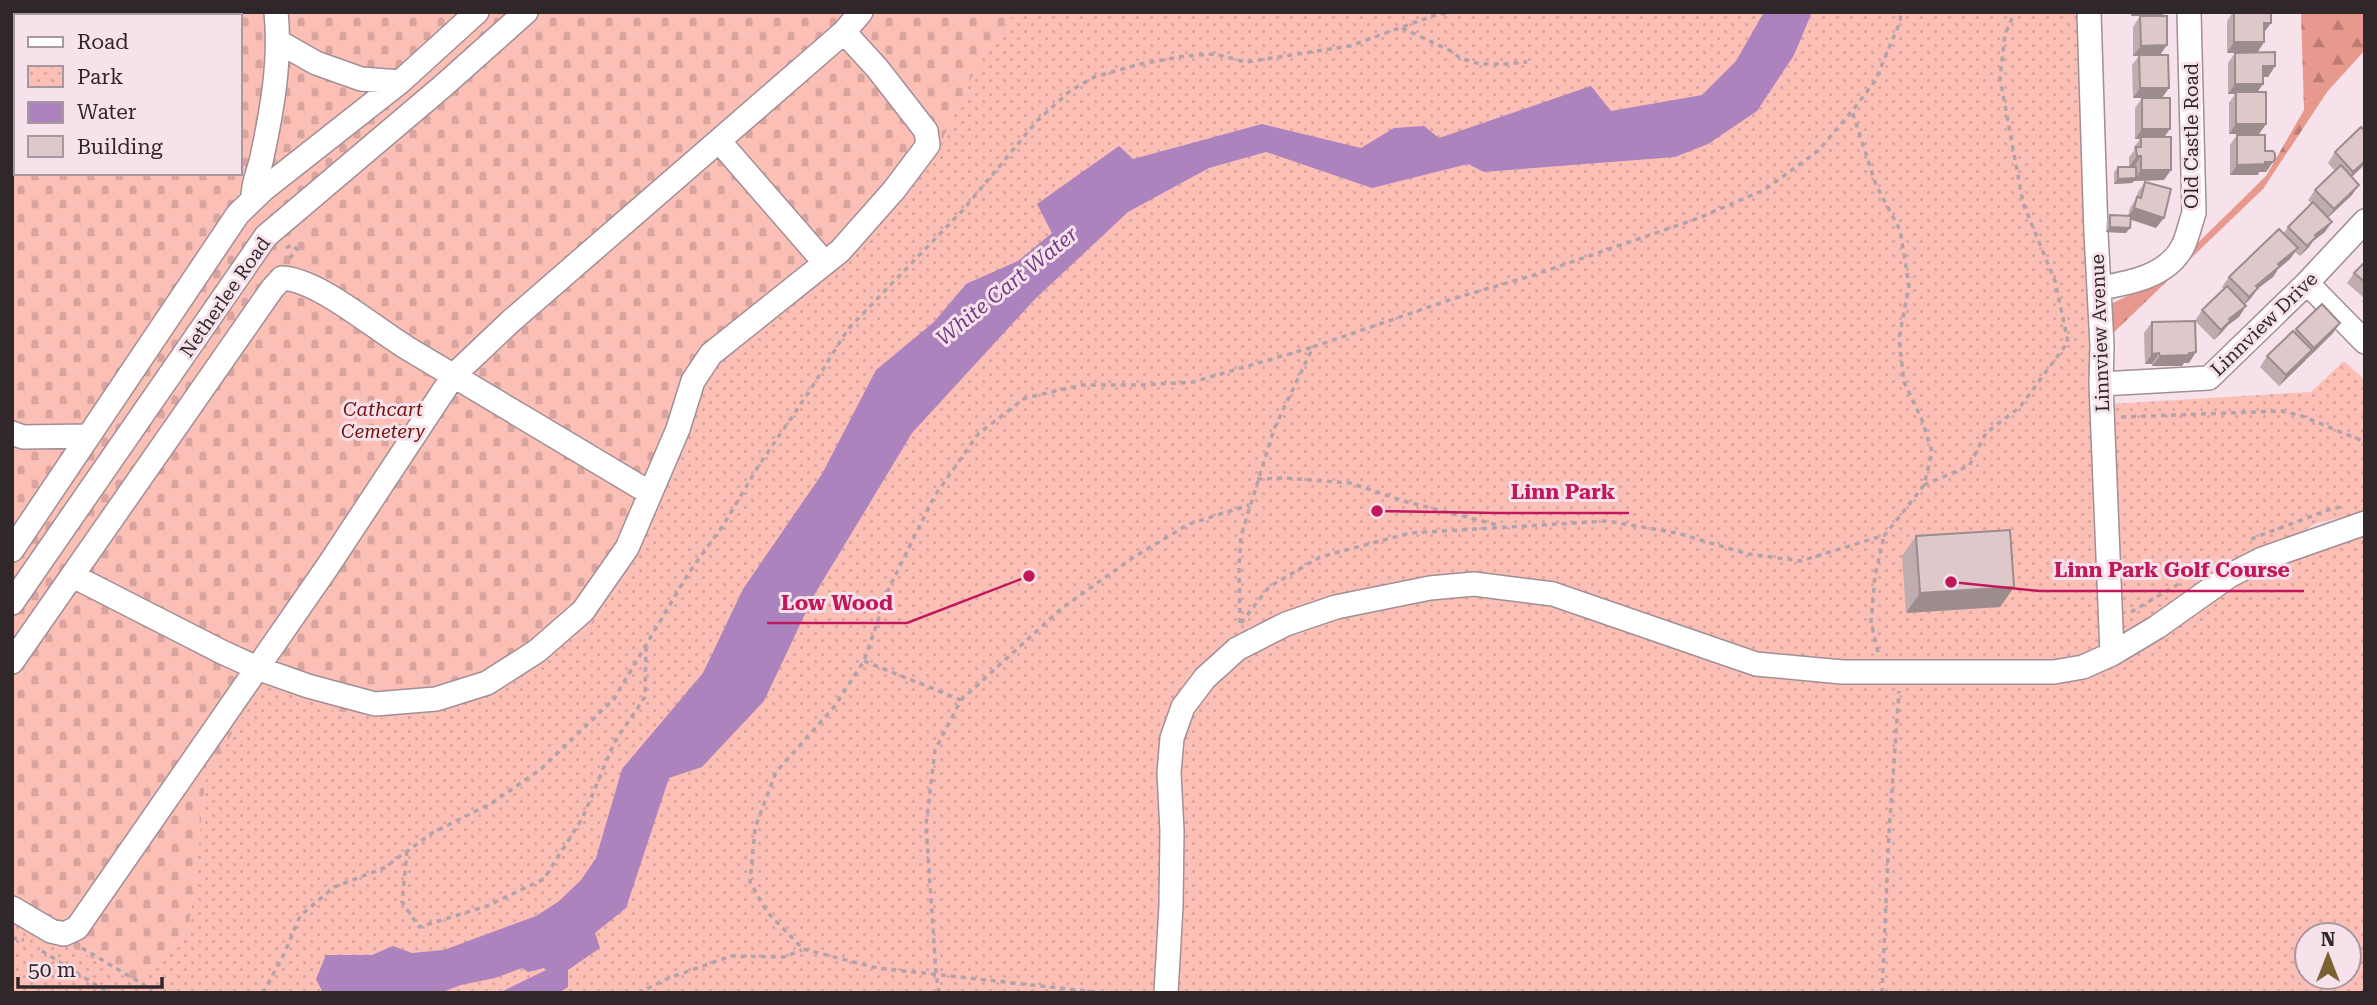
<svg xmlns="http://www.w3.org/2000/svg" width="2377" height="1005" font-family="'Roboto Serif',serif">
	<style>
		.forest { fill: url(#forest-firs) }
		.cemetery { fill: url(#cemetery-stones); fill-rule: evenodd }
		.park { fill: url(#park-dots); fill-rule: evenodd }
		.water { fill: #ad83be }
		.lines { fill: none; stroke-linecap: round; stroke-linejoin: round }
		.minor-casing { stroke: #a28e96; stroke-width: 26 }
		.path { stroke: #b3a2a9; stroke-width: 3.5; stroke-dasharray: 5 5; stroke-linecap: butt }
		.minor { stroke: #fff; stroke-width: 23 }
		.wall { fill: #c0acae }
		.shaded-wall { fill: #9c8c8d }
		.building { fill: #dfc8ca; stroke: #9c8c8d; stroke-width: 2 }
		.labels { text-anchor: middle; dominant-baseline: central; stroke-width: 6; stroke-linejoin: round; paint-order: stroke }
		.street-label { font-size: 19px; fill: #30272b; stroke: #f7e1ea }
		.park-label { font-size: 19px; font-style: italic; fill: #6f130e; stroke: #f7e1ea }
		.water-label { font-size: 21px; font-style: italic; fill: #703c85; stroke: #f7e1ea }
		.leader { fill: none; stroke: #c2185b; stroke-width: 2.5 }
		.callout-dot { fill: #c2185b; stroke: #f7e1ea; stroke-width: 2.5 }
		.callout-label { font-size: 21px; text-anchor: middle; font-weight: bold; fill: #c2185b; stroke: #f7e1ea; stroke-width: 6; stroke-linejoin: round; paint-order: stroke }
	</style>
	<defs>
		<pattern id="forest-firs" width="22" height="20" patternUnits="userSpaceOnUse" patternTransform="scale(1.75)"><rect width="22" height="20" fill="#e8998e"/><path d="M5 1l3.5 6h-7zM16 11l3.5 6h-7z" fill="#bc7d74"/></pattern>
		<pattern id="cemetery-stones" width="16" height="16" patternUnits="userSpaceOnUse" patternTransform="scale(1.75)"><rect width="16" height="16" fill="#fcbfb6"/><path d="M2 7V4a2 2 0 0 1 4 0v3zM10 15v-3a2 2 0 0 1 4 0v3z" fill="#d8a49d"/></pattern>
		<pattern id="park-dots" width="8" height="8" patternUnits="userSpaceOnUse" patternTransform="scale(1.75)"><rect width="8" height="8" fill="#fcbfb6"/><path d="M2 2h.1M6 6h.1" fill="none" stroke="#d8a49d" stroke-width="1.8" stroke-linecap="round"/></pattern>
	</defs>
	<rect width="100%" height="100%" fill="#f7e1ea"/>
	<path class="forest" d="M2301,12h64v38l-38,42 -64,97 -153,147 -5,-29 56,-28 105,-103 38,-66z"/>
	<path class="cemetery" d="M12,12h1004l-29,34 -46,97 -103,122 -134,108 -20,77 -49,110 -43,65 -100,69 -100,25 -56,-7 -70,-31 -60,94 -17,154 -55,52 -122,-66zM16,16h224v157h-224z"/>
	<path class="park" d="M1016,12h1062l4,139 21,518 116,-75 56,-33 90,-24v456h-2353v-78l122,66 55,-52 17,-154 60,-95 70,32 56,7 100,-25 100,-69 43,-65 49,-110 20,-77 134,-108 103,-122 46,-97zM2307,935h42v42h-42z
		M2344,361l21,19v132l-48,11 -197,115 -10,-234 201,-12z"/>
	<path class="water" d="M1764,12h48l-18,43 -37,56 -49,33 -33,13 -191,15 -16,-8 -96,24 -106,-36 -57,16 -81,44 -93,87 -123,134 -99,164 -49,104 -62,66 -33,11 -43,130 -31,25 5,15 -32,22v17l-9,6h-60l47,-23 -2,-2 -16,4 -6,-4 -27,10 -34,7 -21,8h-117l-7,-14 10,-24h46l21,-9 19,7 32,-3 92,-34 22,-14 23,-22 15,-22 26,-89 81,-96 40,-84 79,-115 54,-104 58,-48 32,-38 52,-23 34,-28 -15,-29 82,-58 14,13 129,-35 99,24 33,-20 30,-2 15,12 152,-52 20,25 91,-16 34,-34z"/>
	<g class="lines">
		<defs>
			<path id="minor" d="M2089,12l7,221 6,112 -1,39 11,270
				M80,16l5,-4
				M279,42l37,21 45,16 39,3
				M12,71l4,-3
				M719,141l106,122
				M253,199c-1,-15 6,-27 9,-42 10,-46 19,-97 14,-145
				M2307,283l58,59
				M2100,288c30,-5 68,-12 83,-42 5,-10 7,-22 11,-33l-5,-201
				M2101,384l108,-6 98,-95 58,-62
				M12,433l11,4 65,-1
				M12,550l226,-336 26,-25 136,-107 77,-70
				M73,576l149,76 35,16 51,18 67,18 61,-5 51,-16 50,-32 46,-40 44,-63 51,-119 15,-48 18,-27 129,-103 54,-61 34,-45 -2,-14 -49,-63 -33,-36
				M12,603l254,-367 177,-150 83,-74
				M12,662l260,-373 10,-11c37,2 92,50 125,70 81,48 162,97 243,145
				M12,908l39,23 13,3 13,-6 251,-362 126,-191 57,-54 333,-289 17,-20
				M1166,993l5,-87 1,-75 -3,-58 3,-35 11,-31 22,-29 32,-29 49,-25 50,-17 94,-19 44,-4 79,10 203,70 86,8h212l29,-5 29,-13 45,-27 72,-51 33,-17 103,-36"/>
		</defs>
		<use href="#minor" class="minor-casing"/>
		<path class="path" d="M1402,28l49,23 9,7 20,6h26l21,-2
			M286,248l5,-3 6,4 -7,9
			M2121,417l161,-6 20,5 63,26
			M1257,479l27,-1 66,5 57,19 91,23
			M1924,485l45,-19 17,-33 34,-26 48,-65 -13,-61 -32,-78 -23,-125 5,-44 10,-22
			M2251,539l80,-30 14,-3
			M2131,612l51,-30
			M1240,623l-1,-56 2,-31 33,-107 39,-82 142,-49 76,-22 165,-57 68,-29 54,-39 34,-40 23,-30 25,-59 1,-10
			M1241,623l28,-36 51,-30 90,-24 197,-12 70,12 71,21 53,7 84,-26 39,-50 8,-33 -10,-32 -18,-38 -5,-43 10,-54 -9,-55 -24,-45 -24,-74
			M1878,652l-7,-30 4,-46 9,-40
			M864,661l97,39
			M407,851l-5,51 17,25 68,-21 57,-27 39,-62 31,-74 31,-46 1,-49
			M12,938l12,2
			M82,948l62,37 8,8
			M42,951l67,42
			M263,993l21,-39 16,-38 34,-29 50,-19 48,-35 60,-30 49,-34 73,-70 74,-125 36,-50 35,-59 48,-70 41,-66 115,-119 74,-89 33,-30 24,-14 46,-13 45,-8 30,-2 31,8 104,-16 85,-31 18,-3
			M638,993l31,-15 62,-22 53,1 18,-7
			M939,993l-3,-20 -10,-148 9,-75 26,-50 101,-92 72,-51 55,-33 60,-19
			M1105,993l-228,-25 -74,-19 -36,-37 -17,-30 5,-54 21,-56 58,-65 30,-46 25,-73 45,-91 44,-63 47,-36 57,-13h59l52,-3 120,-35
			M1882,993l7,-160 10,-142"/>
		<use href="#minor" class="minor"/>
	</g>
	<path class="wall" d="M2122,12h42l-2,4 -2,39 4,82v43l-30,1 -2,2 -18,1v-12l4,-5h11v-10l5,-6v-4l6,-8h-5v-31l7,-10h-9l-1,-33 7,-9h-6v-29l7,-11h-9v-2h-9z
		M2233,12h38v11l-7,9v10l-7,11h-30v-32z
		M2235,53l40,13 -7,11h-5v7l-6,8 9,32 -7,10h-30v-31l6,-9h-7v-31z
		M2365,125v39l-13,13v18l-24,23 -3,14 -12,9 -4,6 -9,9 -5,-4 -5,7 -12,10 -5,8 -16,12 -6,9 -7,7 -5,12 -11,8 -5,6 -9,9 -19,-19 7,-11 22,-21 -2,-2 7,-10 54,-43 5,-7 24,-23 -4,-4 7,-10 20,-19 -7,-8 7,-11 27,-24z
		M2237,135l28,16 10,8 -9,13h-7l-1,3h-28v-30z
		M2145,182l11,46 -25,-8 -5,13 -20,-1 1,-12 3,-5 18,1 2,-8 6,-9 2,-7z
		M2365,262v41l-3,-2 2,-3 -17,-15 7,-10z
		M2152,322l37,41h-5l-2,3h-30v-2h-7l-1,-31z
		M2340,323l-7,10 -54,53 -19,-19 7,-11 29,-27z
		M1916,536l98,51 -14,20 -94,6 -4,-57z"/>
	<path class="shaded-wall" d="M2123,12h9l-1,2h-9z
		M2134,12h30l-2,4h-31z
		M2264,23h7l-8,11z
		M2234,42h30l-7,11h-30z
		M2167,45l-7,10 -27,1 8,-10z
		M2263,66h12l-7,11h-12z
		M2235,84h28l-7,10 -20,-2 -1,2h-7z
		M2140,88h29l-7,10h-29z
		M2236,124h30l-7,10h-30z
		M2142,129h28l-7,10 -22,-2 -1,2h-5z
		M2137,156h4l-7,11h-5z
		M2275,159l-9,13h-7l-1,3h-28l7,-10 28,-3z
		M2365,161v3l-19,18 7,-10z
		M2141,170h30l-7,10 -30,1 -2,2 -18,1 4,-5 18,-1z
		M2359,185l-7,10 -26,24 8,-10z
		M2134,208l30,10 -8,10 -29,-10z
		M2332,222l-7,10 -12,9 -4,6 -9,9 15,-21z
		M2110,227l20,1 -4,5 -20,-1z
		M2298,248l-8,11 -12,10 -5,8 -16,12 -6,9 -9,9 14,-21 22,-22z
		M2246,306l-7,11 -11,8 -5,6 -9,9 15,-21z
		M2340,323l-7,10 -26,26 7,-11z
		M2312,350l-7,11 -26,25 7,-11z
		M2196,352l-7,11h-5l-2,3h-30l8,-10z
		M2159,353l-7,11h-7l7,-10z
		M2014,587l-14,20 -94,6 14,-20z"/>
	<path class="building" d="M2234,12h37v11h-7v19h-30z
		M2140,16h27v29l-26,1z
		M2275,52v14h-12v18h-28v-31z
		M2139,55h29l1,33h-29z
		M2236,92h30v32h-30z
		M2142,98h28v31h-28z
		M2361,127l4,4v30l-12,11 -18,-20z
		M2237,135h28v16h8l2,3v5l-2,3h-8v2l-28,1z
		M2141,137h30v33h-30v-14h-4l-1,-9h5z
		M2341,165l18,20 -25,24 -19,-19z
		M2118,167h18v11l-18,1z
		M2145,182l26,7 -7,29 -30,-10 3,-11 4,1z
		M2313,202l19,20 -17,13 1,2 -9,9 -19,-19z
		M2110,215l21,1 -1,12 -20,-1z
		M2279,229l19,19 -20,16 2,2 -24,20 2,2 -9,9 -20,-20z
		M2365,262v20l-11,-9z
		M2227,286l19,20 -17,13 1,2 -9,9 -19,-20z
		M2322,304l18,19 -26,25 -18,-19z
		M2195,321l1,31 -7,1v2l-29,1 -1,-3 -7,1v-32z
		M2293,331l19,19 -26,25 -19,-19z
		M2010,530l4,57 -94,6 -4,-57z"/>
	<g class="labels">
		<g class="street-label">
			<text transform="translate(2191 136) rotate(-90)">Old Castle Road</text>
			<text transform="translate(225 297) rotate(-55)">Netherlee Road</text>
			<text transform="translate(2264 324) rotate(-44)">Linnview Drive</text>
			<text transform="translate(2100 333) rotate(-92)">Linnview Avenue</text>
		</g>
		<g class="park-label">
			<text x="383" y="409">Cathcart<tspan x="383" dy="22">Cemetery</tspan></text>
		</g>
		<g class="water-label">
			<text transform="translate(1007 286) rotate(-39)">White Cart Water</text>
		</g>
	</g>
	<path class="leader" d="M1377 511L1497 513H1629M1951 582L2040 591H2304M1029 576L907 623H767"/>
	<g class="callout-dot">
		<circle cx="1377" cy="511" r="7"/>
		<circle cx="1951" cy="582" r="7"/>
		<circle cx="1029" cy="576" r="7"/>
	</g>
	<g class="callout-label">
		<text x="1563" y="499">Linn Park</text>
		<text x="2172" y="577">Linn Park Golf Course</text>
		<text x="837" y="610">Low Wood</text>
	</g>
	<rect width="2377" height="1005" fill="none" stroke="#30272b" stroke-width="28"/>
	<rect x="14" y="14" width="228" height="161" fill="#f7e1ea" stroke="#a7979e" stroke-width="2"/>
	<rect x="28" y="37" width="35" height="10" fill="#ffffff" stroke="#a7979e" stroke-width="2"/>
	<text x="77" y="49" font-size="21" fill="#30272b">Road</text>
	<rect x="28" y="66" width="35" height="21" fill="url(#park-dots)" stroke="#a7979e" stroke-width="2"/>
	<text x="77" y="84" font-size="21" fill="#30272b">Park</text>
	<rect x="28" y="102" width="35" height="21" fill="#ad83be" stroke="#a7979e" stroke-width="2"/>
	<text x="77" y="119" font-size="21" fill="#30272b">Water</text>
	<rect x="28" y="136" width="35" height="21" fill="#dfc8ca" stroke="#a7979e" stroke-width="2"/>
	<text x="77" y="154" font-size="21" fill="#30272b">Building</text>
	<g transform="translate(2328 956)"><circle r="33" fill="#f7e1ea" stroke="#a7979e" stroke-width="2"/>
	<path d="M0-5L12 26L0 18L-12 26Z" fill="#7a6233"/>
	<text y="-10" font-size="19" font-weight="bold" text-anchor="middle" fill="#30272b">N</text>
	</g>
	<path d="M18 977v10h144v-10" fill="none" stroke="#30272b" stroke-width="3.5"/>
	<text x="28" y="977" font-size="21" fill="#30272b" stroke="#f7e1ea" stroke-width="5" paint-order="stroke">50 m</text>
</svg>
